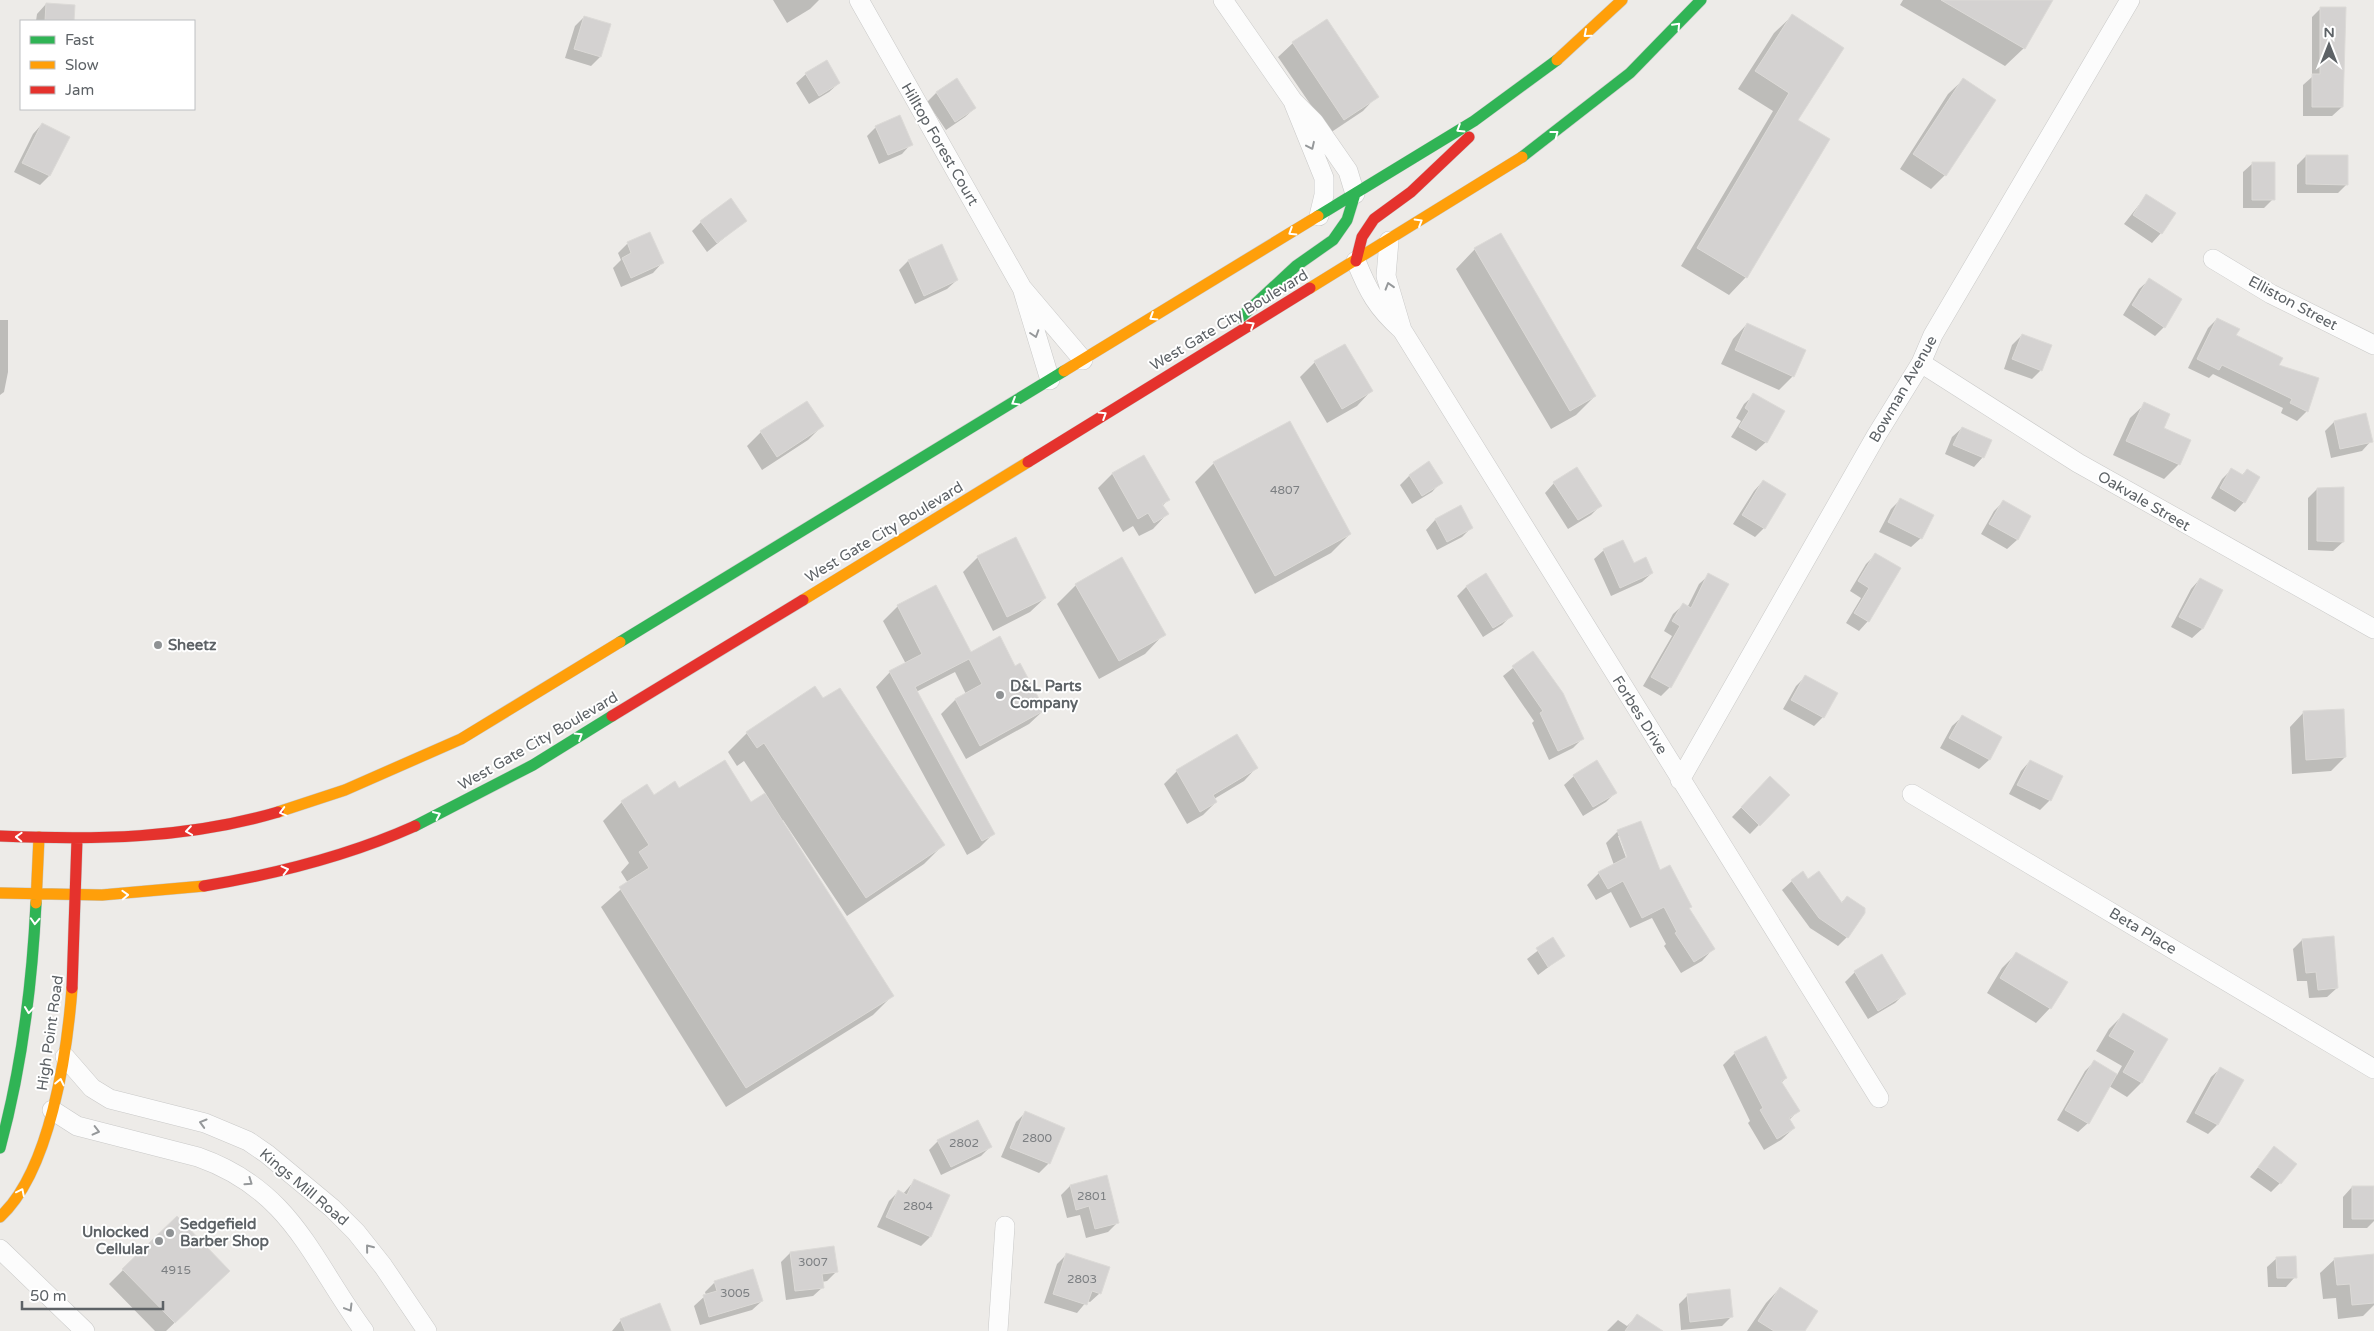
<svg xmlns="http://www.w3.org/2000/svg" width="2374" height="1331" font-family="'Varela Round',sans-serif">
	<style>
		.shadow { fill: #0003; fill-rule: evenodd }
		.building { fill: #d4d2d1; stroke: #dcdad7 }
		.lines { fill: none; stroke-linecap: round; stroke-linejoin: round }
		.street-casing { stroke: #c9c9c8; stroke-width: 20 }
		.fast-casing { stroke: #c7c8c7; stroke-width: 12 }
		.slow-casing { stroke: #c7c8c7; stroke-width: 12 }
		.jam-casing { stroke: #c7c8c7; stroke-width: 12 }
		.street { stroke: #fcfcfc; stroke-width: 19 }
		.fast { stroke: #30b455; stroke-width: 11 }
		.slow { stroke: #ff9f0a; stroke-width: 11 }
		.jam { stroke: #e5322d; stroke-width: 11 }
		.oneway { stroke: #fff }
		.oneway2 { stroke: #95989a }
		.poi-dot { fill: #8f9294; stroke: #fff; stroke-width: 2 }
		.labels { text-anchor: middle; dominant-baseline: central; stroke-width: 4; stroke-linejoin: round; paint-order: stroke }
		.number-label { font-size: 12px; fill: #7c7f82 }
		.street-label { font-size: 15px; fill: #5d6266; stroke: #fff }
		.poi-label { font-size: 15px; font-weight: bold; fill: #5d6266; stroke: #fff; text-anchor: start }
	</style>
	<rect width="100%" height="100%" fill="#edebe8"/>
	<path class="shadow" d="M773,0h46l-9,9 -23,14z
		M1903,0h149l-28,48 -19,18 -105,-61z
		M46,4l28,2 -1,15h-37l1,-7z
		M2321,8l21,99 -10,9h-29v-31l9,-8v-60z
		M1792,16l4,104 -50,157 -17,18 -48,-29 92,-155 -35,-22 36,-56z
		M584,17l16,40 -9,9 -26,-8 10,-32z
		M1293,43l84,53 -14,15 -33,22 -52,-76z
		M806,74l33,9 -10,9 -20,12 -13,-21z
		M1963,80l-18,95 -14,14 -31,-20 48,-75z
		M936,93l39,15 -10,9 -19,13 -19,-28z
		M42,124l26,13 -19,39 -9,9 -26,-13 19,-38z
		M876,127l35,17 -9,10 -23,10 -12,-28z
		M2306,156l41,28 -9,9h-41v-28z
		M2253,163l20,36 -9,9h-21v-36z
		M2146,196l15,37 -9,10 -28,-19z
		M746,220l-39,32 -15,-21 9,-9z
		M649,234l13,29 -9,10 -32,14 -8,-19 8,-8 -3,-7 9,-9z
		M1500,234l95,162 -19,19 -25,14 -95,-160 19,-20z
		M941,246l16,34 -10,9 -32,15 -16,-34 9,-9z
		M2149,280l15,47 -9,9 -32,-21 16,-26z
		M2217,319l18,17 43,30 40,13 -11,32 -10,10 -16,-8 2,-5 -70,-34 -4,4 -21,-10 20,-40z
		M0,320h8v52l-4,20 -4,3z
		M1747,324l46,52 -14,14 -58,-26 12,-25z
		M2022,335l19,35 -9,9 -28,-10 8,-24z
		M1345,345l26,46 -14,15 -30,17 -27,-46 15,-15z
		M1754,395l12,47 -10,9 -25,-14 10,-16 -5,-3 8,-14z
		M2145,404l17,25 17,35 -15,15 -51,-24 17,-37z
		M2334,422l37,19 -9,10 -31,7 -6,-27z
		M822,426l-14,14 -46,30 -15,-24 14,-14z
		M1962,428l21,29 -9,10 -29,-13 7,-17z
		M1143,457l25,43 -6,6 5,8 -14,15 -14,7 -6,-10 -10,6 -25,-44 14,-14z
		M1214,463l136,71 -19,19 -76,41 -60,-112z
		M1429,463l12,19 -9,10 -20,12 -12,-19 9,-9z
		M2232,469l10,6 5,-5 12,7 -15,25 -9,10 -24,-14 11,-19z
		M1763,481l1,47 -9,9 -22,-13 21,-33z
		M1554,483l46,23 -9,9 -23,14 -23,-36z
		M2317,489l26,53 -10,9 -25,-1v-52z
		M1900,500l21,38 -10,9 -32,-15 12,-23z
		M2003,502l26,14 -12,24 -10,9 -26,-15 13,-23z
		M1461,507l10,21 -9,9 -25,13 -11,-20 9,-10z
		M1015,539l30,59 -15,14 -37,19 -30,-59 15,-15z
		M1604,550l29,15 19,8 -10,9 -31,14 -17,-37z
		M1876,554l-8,67 -9,10 -13,-8 15,-25 -11,-7 16,-27z
		M1485,575l26,41 -9,9 -19,12 -26,-41 9,-9z
		M1709,575l-39,112 -9,9 -18,-10 29,-50 -8,-5 9,-17 10,-9 4,3 12,-24z
		M2200,579l21,11 -19,39 -10,9 -21,-11 20,-38z
		M1076,585l88,49 -19,20 -46,25 -42,-75z
		M936,587l34,66 45,15 29,42 -15,14 -63,35 -25,-45 14,-14 11,-6 -11,-22 -39,20 77,142 -14,14 -12,7 -91,-168 14,-15 16,-8 -23,-43 15,-15z
		M1533,652l49,87 -9,9 -24,12 -17,-37 2,-2 -31,-45z
		M1805,677l18,40 -9,9 -31,-17 13,-23z
		M823,700l120,145 -19,19 -77,52 -64,-96 -2,1 111,175 -19,19 -147,92 -125,-200 27,-24 -7,-11 8,-9 -26,-42 19,-19 57,-12 72,14 15,-10 -22,-33 -7,5 -9,-14 19,-19z
		M2304,712l41,45 -14,14 -39,3 -2,-47z
		M1962,717l39,21 -12,22 -10,9 -39,-21 12,-22z
		M2030,761l31,16 -11,23 -10,10 -31,-16 12,-23z
		M1256,768l-12,13 -30,18 2,3 -13,13 -16,9 -23,-40 13,-13z
		M1574,776l41,17 -9,9 -23,14 -19,-31z
		M1770,778l18,17 -38,39 -18,-17z
		M1618,831l73,76 -3,2 25,40 -11,12 -21,12 -17,-27 2,-2 -14,-26 -22,10 -19,-36 -15,8 -9,-15 12,-12 15,-8 -8,-22zM1618,836h3l10,26 -3,1z
		M1808,880l33,23 6,-6v40l-9,9 -28,-18 -28,-38 10,-9z
		M1553,939l10,17 -25,19 -11,-16z
		M2302,940l35,48 -10,9 -18,1 -2,-17h-10l-4,-32z
		M2017,953l33,55 -14,15 -49,-30 15,-25z
		M1882,956l22,38 -9,9 -27,16 -23,-37 10,-10z
		M2124,1014l43,26 -26,43 -14,14 -18,-11 -21,37 -10,9 -21,-12 28,-49 9,-9 23,13 5,-9 -26,-15 13,-22z
		M1735,1053l51,25 -5,5 17,28 -9,9 5,8 -13,12 -17,10 -16,-27 2,-2 -27,-56z
		M2221,1068l21,12 -25,45 -9,9 -22,-12 25,-45z
		M1025,1113l24,50 -10,10 -38,-16 15,-35z
		M938,1141l52,6 -9,9 -40,19 -12,-25z
		M2274,1148l6,35 -9,9 -21,-15z
		M915,1180l15,57 -9,9 -44,-19 12,-26 9,-9 5,2z
		M1070,1186l47,37 -9,9 -22,6 -6,-23 -13,3 -6,-23z
		M2352,1187h22v34l-7,7h-24v-31z
		M833,1248l3,24 -9,9 -5,1 1,5 -10,9 -27,4 -5,-38 9,-9z
		M1067,1254l33,39 -10,9 -3,-1 -10,12 -33,-10 13,-39z
		M2277,1258l18,19 -9,10h-18l-1,-20z
		M2335,1259l39,14v32l-11,11 -25,3 -2,-21 -13,1 -3,-26z
		M123,1270l91,15 -48,46h-11l-46,-47z
		M715,1282l47,19 -10,9 -52,15 -6,-19 12,-11 -1,-3z
		M1780,1288l23,43h-56l19,-28z
		M1688,1295l43,22 -9,9 -41,4 -2,-26z
		M1637,1316l24,15h-54l11,-11 9,6z
		M621,1320l49,11h-58z"/>
	<path class="building" d="M1941,0h112l-28,49z
		M46,3l29,2 -1,16h-29z
		M2320,7h26l-3,100h-31v-33h8z
		M1792,14l52,34 -46,72 32,19 -83,139 -50,-30 92,-155 -34,-22z
		M584,16l27,8 -10,33 -27,-8z
		M1327,19l52,78 -35,23 -52,-78z
		M827,60l13,23 -21,13 -14,-23z
		M957,78l19,30 -21,14 -19,-30z
		M1963,78l33,22 -50,76 -33,-22z
		M900,115l13,30 -25,10 -13,-29z
		M42,123l28,14 -20,39 -28,-13z
		M2306,155h42v30l-42,-1z
		M2252,162h23v38h-23z
		M2146,194l30,19 -14,21 -29,-19z
		M731,198l16,23 -30,22 -17,-22z
		M650,232l14,31 -33,15 -9,-20 9,-5 -4,-11z
		M1501,233l95,163 -26,15 -96,-163z
		M942,244l16,36 -34,16 -16,-36z
		M2149,278l33,21 -17,29 -33,-23z
		M2217,318l23,11 -4,6 47,23 -4,7 40,13 -11,34 -18,-9 2,-4 -70,-34 -3,5 -22,-11z
		M1747,323l59,27 -12,27 -59,-27z
		M2022,334l30,11 -10,26 -30,-12z
		M1345,344l28,47 -31,18 -28,-48z
		M1753,393l32,18 -18,32 -28,-16 10,-16 -4,-3z
		M807,401l17,25 -47,31 -17,-26z
		M2144,402l26,12 -6,14 27,12 -11,25 -54,-24z
		M2366,413l7,29 -33,7 -6,-28z
		M1290,421l61,113 -76,42 -62,-114z
		M1962,427l30,13 -8,18 -31,-13z
		M1144,455l26,45 -8,4 7,10 -15,9 -6,-10 -10,6 -26,-46z
		M1429,461l14,22 -21,13 -13,-21z
		M1577,467l25,39 -24,14 -25,-38z
		M2231,468l12,7 4,-6 13,8 -15,26 -25,-15z
		M1763,480l23,14 -21,35 -23,-14z
		M2344,487v55l-27,-1v-53z
		M1900,498l34,17 -12,24 -34,-17z
		M2003,500l28,16 -13,24 -29,-16z
		M1461,505l12,23 -26,14 -12,-23z
		M1016,537l30,61 -39,19 -30,-61z
		M1623,540l11,23 12,-6 7,16 -33,15 -17,-39z
		M1875,553l26,15 -32,54 -15,-9 15,-25 -11,-7z
		M1122,557l44,78 -47,26 -44,-77z
		M1486,573l27,43 -20,12 -27,-42z
		M1708,573l21,11 -58,104 -20,-11 29,-51 -8,-5 11,-18 8,5z
		M2200,578l23,12 -20,39 -24,-12z
		M936,585l35,67 29,-16 15,30 5,-3 25,47 -65,36 -25,-47 27,-15 -13,-25 -54,28 80,147 -13,7 -93,-170 33,-17 -25,-49z
		M1533,651l30,42 21,46 -26,12 -18,-38 3,-2 -31,-45z
		M1805,675l33,18 -14,25 -33,-18z
		M815,686l8,12 17,-10 105,157 -79,53 -102,-155 -7,5 -11,-16z
		M2344,709l2,48 -40,3 -3,-49z
		M1962,715l40,22 -12,23 -41,-22z
		M1237,734l21,34 -45,27 4,7 -17,10 -24,-42z
		M725,760l26,42 14,-9 129,203 -148,92 -127,-201 30,-19 -10,-16 10,-7 -28,-44 26,-17 7,11 21,-14 4,7z
		M1597,760l20,33 -24,14 -20,-32z
		M2030,760l33,16 -12,25 -34,-16z
		M1770,776l20,19 -30,31 -19,-19z
		M1641,821l19,49 10,-5 22,42 -3,1 26,41 -21,13 -19,-29 2,-1 -13,-25 -22,11 -19,-37 -15,8 -10,-17 29,-15 -10,-27z
		M1803,871l5,8 11,-8 23,32 5,-7 18,12v5l-17,25 -29,-20 -28,-38z
		M2334,936l4,52 -20,2 -2,-18 -10,1 -4,-34z
		M1553,937l12,19 -17,11 -12,-19z
		M2016,952l52,30 -17,27 -51,-31z
		M1882,954l24,40 -28,17 -24,-40z
		M2123,1013l45,26 -26,44 -19,-11 12,-21 -26,-15z
		M1766,1036l21,42 -6,3 19,30 -11,7 6,10 -18,11 -17,-29 3,-2 -29,-56z
		M2094,1060l23,14 -28,50 -24,-14z
		M2220,1067l24,13 -26,45 -23,-12z
		M1025,1111l40,17 -15,36 -40,-16z
		M978,1120l14,27 -41,20 -14,-27z
		M2274,1146l23,18 -16,20 -23,-17z
		M1107,1175l12,48 -24,6 -6,-23 -13,4 -6,-25z
		M914,1179l36,16 -19,42 -45,-20 12,-27 9,5z
		M2352,1186h22v33h-22z
		M177,1216l53,55 -55,52 -53,-54z
		M834,1246l4,26 -16,2 2,14 -29,3 -5,-39z
		M1066,1253l44,14 -9,27 -9,-3 -5,14 -34,-11z
		M2374,1254v49l-22,2 -2,-21 -13,1 -3,-27z
		M2296,1256l1,22h-20l-1,-21z
		M753,1269l10,32 -54,16 -6,-22 14,-4 -3,-10z
		M1780,1287l38,24 -13,20h-31l-16,-10z
		M1730,1289l3,28 -43,5 -3,-28z
		M660,1303l11,28h-46l-5,-12z
		M1637,1314l26,17h-38z"/>
	<g class="lines">
		<defs>
			<path id="street" d="M859,0l163,288 61,72
				M1223,0l70,101 21,21 34,49 7,23
				M1294,104l30,74v17l-5,21
				M1389,241l-3,35 16,54
				M2213,259l58,35 103,51
				M1356,261c12,30 21,47 46,69l477,768
				M1023,291l27,89
				M1921,363l157,100 296,166
				M1680,780l196,-344 45,-73 12,-28 197,-335
				M1912,794l462,275
				M65,1057l27,31 18,11 95,24 43,18 19,13 65,54 24,24 27,34 44,65
				M52,1110l25,16 121,31c94,33 113,102 166,174
				M0,1249l85,82
				M998,1331l7,-105"/>
			<path id="fast" d="M1522,157l108,-84 71,-73
				M1318,216l156,-95 83,-61
				M1240,318l56,-52 37,-26 14,-20 8,-26
				M620,642l444,-271
				M415,826l118,-61 79,-49
				M0,1148c22,-81 32,-162 36,-245"/>
			<path id="slow" d="M1557,60l65,-60
				M1310,288l212,-131
				M1064,371l254,-155
				M803,600l225,-138
				M278,812l67,-22 116,-51 159,-97
				M0,893l102,2 102,-9
				M36,903l3,-66
				M0,1217c50,-46 67,-163 72,-229"/>
			<path id="jam" d="M1356,261l6,-24 12,-18 37,-27 58,-55
				M1028,462l282,-174
				M612,716l191,-116
				M0,836c94,4 187,3 278,-24
				M204,886c72,-12 144,-30 211,-60
				M72,988l5,-149"/>
		</defs>
		<use href="#street" class="street-casing"/>
		<use href="#fast" class="fast-casing"/>
		<use href="#slow" class="slow-casing"/>
		<use href="#jam" class="jam-casing"/>
		<use href="#street" class="street"/>
		<use href="#fast" class="fast"/>
		<use href="#slow" class="slow"/>
		<use href="#jam" class="jam"/>
	</g>
	<defs><path id="oneway-chevron" d="M-2-3.5L2.5 0L-2 3.5" fill="none" stroke-width="1.6" stroke-linecap="round" stroke-linejoin="round" transform="scale(1.25)"/></defs>
	<g class="oneway">
		<use href="#oneway-chevron" transform="translate(1677 26) rotate(-47)"/>
		<use href="#oneway-chevron" transform="translate(1587 34) rotate(139)"/>
		<use href="#oneway-chevron" transform="translate(1460 129) rotate(148)"/>
		<use href="#oneway-chevron" transform="translate(1555 134) rotate(-38)"/>
		<use href="#oneway-chevron" transform="translate(1419 222) rotate(-31)"/>
		<use href="#oneway-chevron" transform="translate(1292 232) rotate(148)"/>
		<use href="#oneway-chevron" transform="translate(1153 317) rotate(148)"/>
		<use href="#oneway-chevron" transform="translate(1251 325) rotate(-31)"/>
		<use href="#oneway-chevron" transform="translate(1015 402) rotate(149)"/>
		<use href="#oneway-chevron" transform="translate(1103 415) rotate(-32)"/>
		<use href="#oneway-chevron" transform="translate(579 736) rotate(-32)"/>
		<use href="#oneway-chevron" transform="translate(283 812) rotate(165)"/>
		<use href="#oneway-chevron" transform="translate(437 815) rotate(-25)"/>
		<use href="#oneway-chevron" transform="translate(189 831) rotate(172)"/>
		<use href="#oneway-chevron" transform="translate(19 837) rotate(-178)"/>
		<use href="#oneway-chevron" transform="translate(285 870) rotate(-14)"/>
		<use href="#oneway-chevron" transform="translate(125 895) rotate(-2)"/>
		<use href="#oneway-chevron" transform="translate(35 921) rotate(93)"/>
		<use href="#oneway-chevron" transform="translate(29 1010) rotate(96)"/>
		<use href="#oneway-chevron" transform="translate(60 1082) rotate(-78)"/>
		<use href="#oneway-chevron" transform="translate(21 1192) rotate(-64)"/>
	</g>
	<g class="oneway2">
		<use href="#oneway-chevron" transform="translate(1311 146) rotate(65)"/>
		<use href="#oneway-chevron" transform="translate(1389 286) rotate(-107)"/>
		<use href="#oneway-chevron" transform="translate(1035 334) rotate(72)"/>
		<use href="#oneway-chevron" transform="translate(203 1123) rotate(-164)"/>
		<use href="#oneway-chevron" transform="translate(96 1131) rotate(14)"/>
		<use href="#oneway-chevron" transform="translate(249 1182) rotate(35)"/>
		<use href="#oneway-chevron" transform="translate(369 1248) rotate(-129)"/>
		<use href="#oneway-chevron" transform="translate(349 1308) rotate(59)"/>
	</g>
	<g class="poi-dot">
		<circle cx="158" cy="645" r="5"/>
		<circle cx="1000" cy="695" r="5"/>
		<circle cx="170" cy="1233" r="5"/>
		<circle cx="159" cy="1241" r="5"/>
	</g>
	<g class="labels">
		<g class="number-label">
			<text x="1285" y="490">4807</text>
			<text x="1037" y="1138">2800</text>
			<text x="964" y="1143">2802</text>
			<text x="1092" y="1196">2801</text>
			<text x="918" y="1206">2804</text>
			<text x="813" y="1262">3007</text>
			<text x="176" y="1270">4915</text>
			<text x="1082" y="1279">2803</text>
			<text x="735" y="1293">3005</text>
		</g>
		<g class="street-label">
			<text transform="translate(940 144) rotate(60)">Hilltop Forest Court</text>
			<text transform="translate(2293 303) rotate(28)">Elliston Street</text>
			<text transform="translate(1229 320) rotate(-31)">West Gate City Boulevard</text>
			<text transform="translate(1903 389) rotate(-60)">Bowman Avenue</text>
			<text transform="translate(2144 501) rotate(30)">Oakvale Street</text>
			<text transform="translate(884 532) rotate(-31)">West Gate City Boulevard</text>
			<text transform="translate(1640 715) rotate(58)">Forbes Drive</text>
			<text transform="translate(538 741) rotate(-30)">West Gate City Boulevard</text>
			<text transform="translate(2143 931) rotate(31)">Beta Place</text>
			<text transform="translate(50 1033) rotate(-82)">High Point Road</text>
			<text transform="translate(304 1187) rotate(40)">Kings Mill Road</text>
		</g>
		<g class="poi-label">
			<text x="168" y="645">Sheetz</text>
			<text x="1010" y="686">D&amp;L Parts<tspan x="1010" dy="17">Company</tspan></text>
			<text x="180" y="1224">Sedgefield<tspan x="180" dy="17">Barber Shop</tspan></text>
			<text x="149" y="1232" text-anchor="end">Unlocked<tspan x="149" dy="17">Cellular</tspan></text>
		</g>
	</g>
	<rect x="20" y="20" width="175" height="90" fill="#ffffff" stroke="#bec0c2"/>
	<rect x="30" y="36" width="25" height="8" fill="#30b455" stroke="#bec0c2"/>
	<text x="65" y="45" font-size="15" fill="#5d6266">Fast</text>
	<rect x="30" y="61" width="25" height="8" fill="#ff9f0a" stroke="#bec0c2"/>
	<text x="65" y="70" font-size="15" fill="#5d6266">Slow</text>
	<rect x="30" y="86" width="25" height="8" fill="#e5322d" stroke="#bec0c2"/>
	<text x="65" y="95" font-size="15" fill="#5d6266">Jam</text>
	<g transform="translate(2329 45)" stroke="#ffffff" stroke-width="4" paint-order="stroke">
	<path d="M0-4L9 19L0 12L-9 19Z" fill="#5d6266"/>
	<text y="-8" font-size="14" font-weight="bold" text-anchor="middle" fill="#5d6266">N</text>
	</g>
	<path d="M22 1301v8h141v-8" fill="none" stroke="#5d6266" stroke-width="2.5"/>
	<text x="30" y="1301" font-size="15" fill="#5d6266" stroke="#ffffff" stroke-width="4" paint-order="stroke">50 m</text>
</svg>
